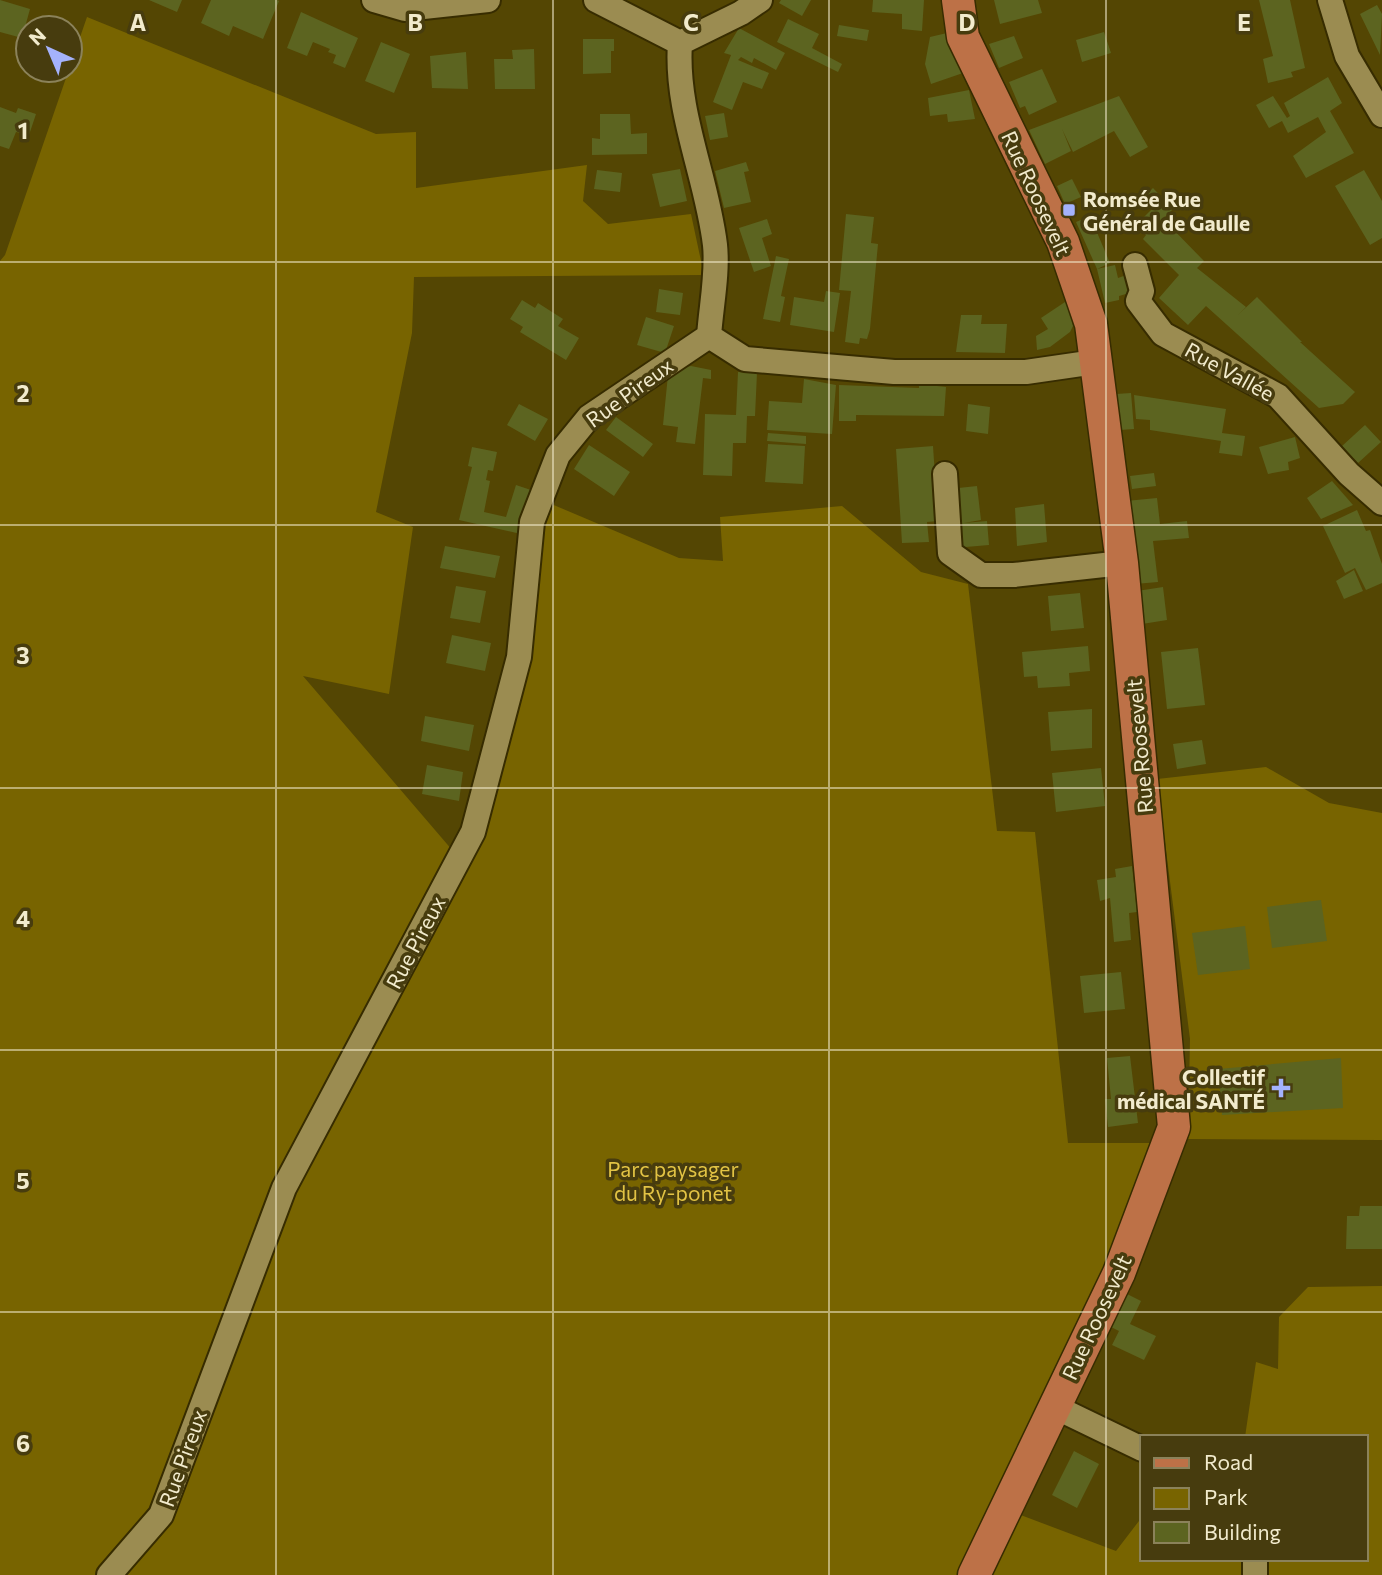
<svg xmlns="http://www.w3.org/2000/svg" width="1382" height="1575" font-family="Commissioner,sans-serif">
	<style>
		.green { fill: #786400 }
		.building { fill: #5c6420 }
		.lines { fill: none; stroke-linecap: round; stroke-linejoin: round }
		.minor-casing { stroke: #372c00; stroke-width: 28 }
		.major-casing { stroke: #372c00; stroke-width: 35 }
		.minor { stroke: #9b8c51; stroke-width: 24 }
		.major { stroke: #bd7147; stroke-width: 32 }
		.grid { fill: none; stroke: #f2ebcd; stroke-width: 2; stroke-opacity: 0.55 }
		.poi-dot { fill: #a4b2fc; stroke: #473c0e; stroke-width: 2.5 }
		.labels { text-anchor: middle; dominant-baseline: central; stroke-width: 7; stroke-linejoin: round; paint-order: stroke }
		.street-label { font-size: 21px; fill: #f2ebcd; stroke: #473c0e }
		.poi-label { font-size: 21px; font-weight: bold; fill: #f2ebcd; stroke: #473c0e; text-anchor: start }
		.park-label { font-size: 21px; fill: #e2c344; stroke: #473c0e }
		.grid-label { font-size: 23px; text-anchor: middle; font-weight: bold; fill: #f2ebcd; stroke: #473c0e; stroke-width: 7; stroke-linejoin: round; paint-order: stroke }
	</style>
	<rect width="100%" height="100%" fill="#544603"/>
	<path class="green" d="M87,17l289,117 40,-2v56l171,-23 -4,36 25,23 83,-10 13,61 -290,2 -2,56 -36,179 37,15 -24,167 -86,-18 150,175 20,-19 46,-175 13,-135 17,-19 130,55 44,3 -3,-44 122,-11 79,66 47,12 29,247 38,1 33,311h85l21,-16 -203,448h-971v-1314l5,-6z
		M1266,767l63,36 53,10v327l-194,-1 2,-100 -33,-260z
		M1382,1286v289h-394l30,-61 98,37 26,-34v42h224v-122h-121l11,-75 22,7 1,-52 29,-30z"/>
	<path class="building" d="M0,0l30,9 -8,29 -22,-6z
		M149,0h33l-5,12z
		M211,0h66l2,1 -16,38 -30,-13 -4,10 -28,-13z
		M781,0h30l-9,16 -23,-13z
		M873,0h51l-2,31 -20,-2v-15l-30,-2z
		M994,0h44l4,13 -42,11z
		M1259,0h31l15,68 -14,4 2,5 -25,6 -5,-24 10,-3z
		M1377,5l5,9 -2,41 -20,-41z
		M301,12l57,26 -13,30 -12,-5 3,-8 -8,-3 2,-3 -17,-7 -6,14 -20,-8z
		M788,19l31,15 -7,14 30,16 -4,8 -61,-30z
		M839,25l30,5 -2,11 -30,-5z
		M739,28l46,25 -9,17 -22,-12 -2,5 -11,-6 -3,3 31,13 -7,16 -19,-7 -11,28 -19,-8 18,-47 -7,-2z
		M1104,32l7,21 -29,9 -6,-22z
		M947,33l16,40 -32,11 -6,-20 5,-27z
		M1014,36l9,22 -24,10 -10,-24z
		M583,39h31v12h-3v22l-28,1z
		M381,42l29,12 -16,39 -29,-12z
		M534,49l1,40h-40l-1,-30h19l-1,-9z
		M466,52l2,37 -36,-1 -2,-32z
		M1042,69l15,33 -28,13 -4,-9 -5,2 -11,-26z
		M1328,77l14,26 -12,8 24,42 -48,25 -13,-22 33,-24 -8,-15 -30,16 -6,-12 -13,7 -13,-23 17,-9 14,22 3,-2 -6,-13z
		M969,90l6,29 -27,3 -1,-8 -17,2 -2,-18z
		M1119,96l29,51 -18,10 -16,-26 -41,21 -11,-23 9,22 -26,13 -16,-34z
		M0,107l16,6 2,-5 18,6 -7,21 -13,-3 -7,17 -9,-3z
		M724,113l4,24 -18,3 -5,-24z
		M600,114h30l1,20 16,-1v21l-55,1v-17l8,1z
		M746,162l3,9 -5,1 7,30 -27,6 -9,-37z
		M680,169l7,32 -27,6 -8,-33z
		M597,170l25,3 -2,19 -26,-3z
		M1364,170l18,31v37l-12,7 -35,-59z
		M1072,179l9,18 -16,7 -8,-18z
		M1153,188l20,21 -10,10 41,42 -7,7 49,39 -8,8 19,-18 45,45h-2l55,50 -12,12 -24,4 -113,-102 -18,19 -29,-27 20,-23 -36,-36 3,-4 -10,-10 17,-17 -10,-10z
		M846,214l28,3 -3,26 7,1 -8,85 -3,10 -7,-1 -1,6 -14,-2 6,-51 -12,-1z
		M1090,216l20,47 -13,6 18,-4 3,13 11,-4 4,18 -14,4v4l-14,3 -8,-34 -21,-47z
		M767,219l5,15 -10,4 9,28 -17,6 -15,-44z
		M776,256l13,3 -8,37 4,1 -5,25 -17,-3z
		M659,289l24,4 -3,22 -24,-3z
		M826,291l14,2 -6,39 -44,-7 4,-28 30,5z
		M522,300l13,8 3,-5 25,16 -5,7 21,12 -13,22 -46,-28 3,-5 -13,-8z
		M1068,300l5,26 -3,6 -20,15 -13,3 -1,-14 12,-7 -7,-11z
		M961,315h21l-1,9h26l-2,29 -49,-1z
		M646,317l28,9 -9,27 -28,-8z
		M691,366l20,4v9l-8,-1 -8,66 -19,-2 2,-15 -15,-2 5,-50 3,-6z
		M738,372l19,1 -2,43h-8l-1,27h-13l-1,33 -29,-1 2,-61 31,1z
		M804,379l32,6 -4,49 -65,-4 2,-29 33,2z
		M919,384l27,3 -2,29 -88,-1v6h-17v-36l80,3z
		M1131,393l3,36 -14,1 -4,-36z
		M1134,395l92,14 -4,24 23,3 -3,20 -23,-3 2,-12 -71,-11v-10l-14,-1z
		M519,404l29,15 -13,22 -28,-16z
		M968,404l22,3 -2,27 -22,-3z
		M616,417l37,27 -10,13 -37,-27z
		M1365,425l16,17 -23,21 -16,-17z
		M768,433l38,3v8l-39,-3z
		M1295,437l5,21 -12,4 1,8 -21,4 -9,-27z
		M768,444l37,2 -2,38 -38,-2z
		M589,445l41,27 -16,24 -40,-27z
		M933,446l5,75 -11,1 2,20 -27,1 -6,-94z
		M472,447l25,5 -4,19 -5,-1 -2,10 4,1 -6,31 22,5 10,-32 18,6 -13,43 -62,-14 13,-53 -4,-1z
		M1154,473l2,13 -24,3 -2,-13z
		M1332,481l21,24 -32,14 -14,-21z
		M977,486l4,34 -17,3 23,-2 2,24 -35,3 -5,-59z
		M1157,498l3,26 27,-3 2,17 -36,3 5,41 -23,2 -9,-83z
		M1044,504l3,38 -30,4 -2,-38z
		M1357,510l9,21 4,-1 12,34v19l-16,7 -11,-22 -10,5 -22,-47z
		M445,546l55,10 -5,22 -55,-10z
		M1354,570l9,21 -19,8 -8,-18z
		M456,586l30,5 -6,32 -30,-5z
		M1163,587l4,33 -25,4 -5,-33z
		M1080,593l4,35 -33,3 -3,-35z
		M452,635l39,8 -6,28 -39,-8z
		M1088,646l2,25 -21,2 1,13 -32,2 -1,-12 -13,1 -2,-25z
		M1198,648l7,57 -38,4 -6,-57z
		M1092,709v39l-41,3 -3,-39z
		M425,716l49,9 -5,26 -48,-10z
		M1202,740l4,24 -29,5 -4,-25z
		M427,765l36,7 -4,29 -37,-7z
		M1101,768l4,38 -49,6 -4,-39z
		M1132,866l5,46 -8,1 2,27 -17,2 -4,-44 -10,3 -3,-21 19,-3 -1,-8z
		M1321,900l6,41 -55,7 -5,-41z
		M1245,926l5,43 -52,6 -6,-42z
		M1121,972l4,37 -41,4 -4,-37z
		M1130,1056l8,67 -30,4 -3,-28h6l-4,-41z
		M1341,1058l2,50 -121,7 -4,-46z
		M1360,1206h22v43h-36l1,-33h12z
		M1125,1293l16,8 -11,23 26,12 -12,24 -32,-15 7,-14 -10,-5z
		M1074,1451l25,13 -22,44 -25,-13z"/>
	<g class="lines">
		<defs>
			<path id="minor" d="M374,0l31,9 83,-9
				M596,0l84,43
				M1330,0l17,56 35,59
				M680,43c-5,69 27,134 35,202 3,28 -4,62 -6,91
				M680,43l61,-30 19,-13
				M1135,265l7,26 -4,10 25,33 115,62 71,78 33,29
				M709,336l36,23 149,13h132l69,-10
				M945,474l5,79 31,22h33l108,-12
				M1053,1406l89,43
				M109,1575l52,-60 123,-327 189,-356 46,-175 13,-135 26,-67 31,-38 120,-81
				M1255,1575v-16"/>
			<path id="major" d="M958,0l5,37 100,205 28,82 31,239 52,564 -55,146 -145,302"/>
		</defs>
		<use href="#minor" class="minor-casing"/>
		<use href="#major" class="major-casing"/>
		<use href="#minor" class="minor"/>
		<use href="#major" class="major"/>
	</g>
	<path class="grid" d="M276,0v1575M553,0v1575M829,0v1575M1106,0v1575M0,262h1382M0,525h1382M0,788h1382M0,1050h1382M0,1312h1382"/>
	<g class="poi-dot">
		<rect x="1062" y="203" width="14" height="14" rx="3.5"/>
		<path d="M1277.5 1077.5h7v7h7v7h-7v7h-7v-7h-7v-7h7z"/>
	</g>
	<g class="labels">
		<g class="street-label">
			<text transform="translate(1037 193) rotate(65)">Rue Roosevelt</text>
			<text transform="translate(1230 371) rotate(29)">Rue Vallée</text>
			<text transform="translate(629 392) rotate(-36)">Rue Pireux</text>
			<text transform="translate(1139 746) rotate(-95)">Rue Roosevelt</text>
			<text transform="translate(415 942) rotate(-62)">Rue Pireux</text>
			<text transform="translate(1096 1317) rotate(-65)">Rue Roosevelt</text>
			<text transform="translate(182 1458) rotate(-70)">Rue Pireux</text>
		</g>
		<g class="poi-label">
			<text x="1083" y="198">Romsée Rue<tspan x="1083" dy="24">Général de Gaulle</tspan></text>
			<text x="1265" y="1076" text-anchor="end">Collectif<tspan x="1265" dy="24">médical SANTÉ</tspan></text>
		</g>
		<g class="park-label">
			<text x="673" y="1168">Parc paysager<tspan x="673" dy="24">du Ry-ponet</tspan></text>
		</g>
	</g>
	<g class="grid-label">
		<text x="138" y="31">A</text>
		<text x="415" y="31">B</text>
		<text x="691" y="31">C</text>
		<text x="967" y="31">D</text>
		<text x="1244" y="31">E</text>
		<text x="23" y="139">1</text>
		<text x="23" y="402">2</text>
		<text x="23" y="664">3</text>
		<text x="23" y="927">4</text>
		<text x="23" y="1189">5</text>
		<text x="23" y="1452">6</text>
	</g>
	<rect x="1140" y="1435" width="228" height="126" fill="#473c0e" stroke="#8b825a" stroke-width="2"/>
	<rect x="1154" y="1458" width="35" height="10" fill="#bd7147" stroke="#8b825a" stroke-width="2"/>
	<text x="1204" y="1470" font-size="21" fill="#f2ebcd">Road</text>
	<rect x="1154" y="1488" width="35" height="21" fill="#786400" stroke="#8b825a" stroke-width="2"/>
	<text x="1204" y="1505" font-size="21" fill="#f2ebcd">Park</text>
	<rect x="1154" y="1522" width="35" height="21" fill="#5c6420" stroke="#8b825a" stroke-width="2"/>
	<text x="1204" y="1540" font-size="21" fill="#f2ebcd">Building</text>
	<g transform="translate(49 49) rotate(316)"><circle r="33" fill="#473c0e" stroke="#8b825a" stroke-width="2"/>
	<path d="M0-5L12 26L0 18L-12 26Z" fill="#a4b2fc"/>
	<text y="-10" font-size="19" font-weight="bold" text-anchor="middle" fill="#f2ebcd">N</text>
	</g>
</svg>
